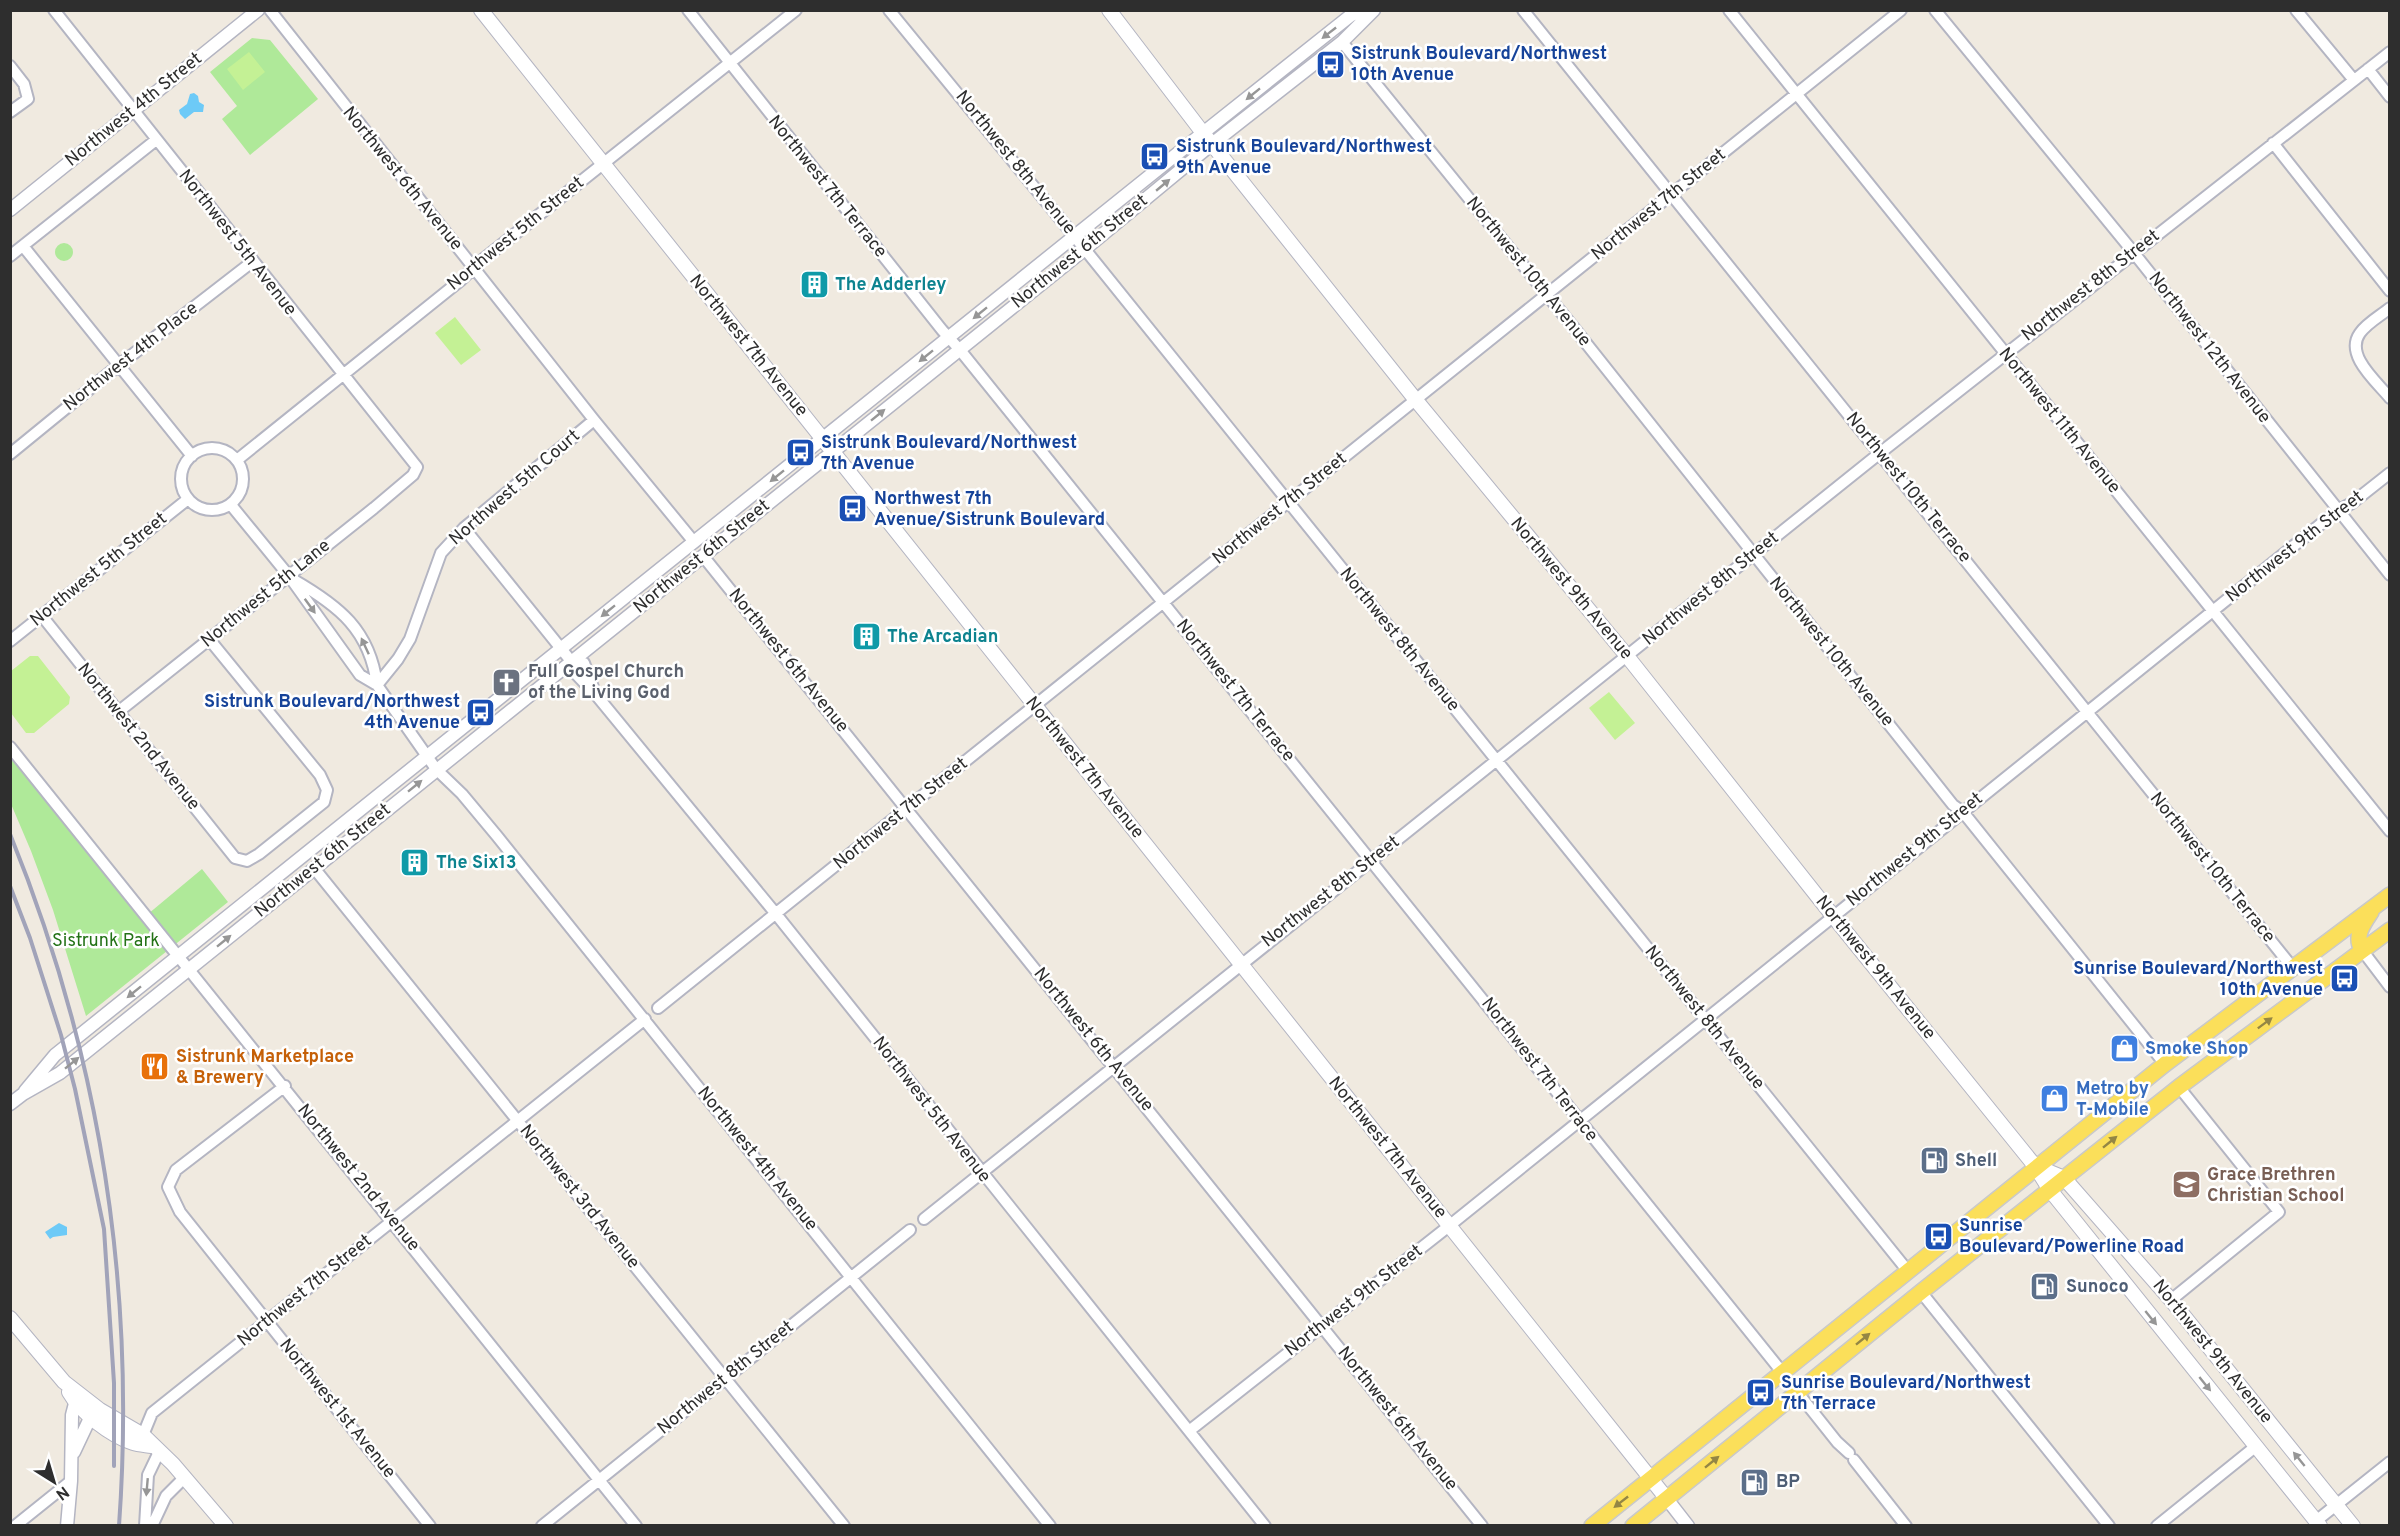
<svg xmlns="http://www.w3.org/2000/svg" width="2400" height="1536" font-family="Overpass,sans-serif">
	<style>
		.green { fill: #afe999 }
		.pitch { fill: #c4f195 }
		.water { fill: #6dcaf7 }
		.lines { fill: none; stroke-linecap: round; stroke-linejoin: round }
		.minor-casing { stroke: #b4b5c2; stroke-width: 14 }
		.tertiary-casing { stroke: #b4b5c2; stroke-width: 15 }
		.secondary-casing { stroke: #b4b5c2; stroke-width: 16 }
		.primary-casing { stroke: #c9c9c9; stroke-width: 18 }
		.minor { stroke: #fff; stroke-width: 10 }
		.tertiary { stroke: #fff; stroke-width: 12 }
		.secondary { stroke: #fff; stroke-width: 14 }
		.primary { stroke: #fbdf5a; stroke-width: 15 }
		.rail { stroke: #a1a3b9; stroke-width: 4 }
		.oneway { fill: #969696 }
		.oneway2 { fill: #948644 }
		.labels { text-anchor: middle; dominant-baseline: central; stroke-width: 5; stroke-linejoin: round; paint-order: stroke }
		.transit-label { font-size: 18px; font-weight: bold; fill: #164399; stroke: #fff; text-anchor: start }
		.street-label { font-size: 18px; fill: #2e2e2e; stroke: #fff }
		.culture-label { font-size: 18px; font-weight: bold; fill: #0d838f; stroke: #fff; text-anchor: start }
		.worship-label { font-size: 18px; font-weight: bold; fill: #5b616d; stroke: #fff; text-anchor: start }
		.park-label { font-size: 18px; fill: #237216; stroke: #fff }
		.shop-label { font-size: 18px; font-weight: bold; fill: #366cbe; stroke: #fff; text-anchor: start }
		.food-label { font-size: 18px; font-weight: bold; fill: #c56008; stroke: #fff; text-anchor: start }
		.service-label { font-size: 18px; font-weight: bold; fill: #4e5e75; stroke: #fff; text-anchor: start }
		.education-label { font-size: 18px; font-weight: bold; fill: #785e54; stroke: #fff; text-anchor: start }
	</style>
	<rect width="100%" height="100%" fill="#f0eae0"/>
	<path class="green" d="M252,38l18,2 48,59 -68,56 -28,-36 15,-13 -27,-34z
		M55 252a9 9 0 1 1 18 0a9 9 0 1 1-18 0Z
		M10,753l132,166 60,-50 26,33 -142,114 -33,-106 -22,-59 -20,-47z"/>
	<path class="pitch" d="M249,52l16,20 -22,18 -16,-21z
		M455,317l26,33 -20,15 -26,-32z
		M30,656h8l32,41 -1,7 -35,29h-8l-15,-20v-42z
		M1609,692l26,31 -20,17 -26,-32z"/>
	<path class="water" d="M194,93l4,3 1,6 5,3 -1,7h-9l-9,7 -5,-5 -1,-4 8,-6 3,-10z
		M59,1223l8,4v8l-14,2 -3,2 -5,-7z"/>
	<g class="lines">
		<defs>
			<path id="minor" d="M54,10l363,457 -4,8 -39,33 -256,204
				M270,10l324,410 100,122
				M688,10l254,320 18,20 822,1022
				M889,10l186,227 832,1033
				M1523,10l769,957
				M1729,10l661,821
				M1935,10l199,243 256,322
				M2296,10l57,69
				M1342,42l232,286 379,477 10,7 202,252
				M10,66l14,18 4,15 -18,13
				M2368,69l22,28
				M2273,143l117,148
				M23,246l169,210
				M10,256l146,-116
				M2390,308c-10,8 -23,15 -30,25 -16,22 17,49 30,65
				M181 479a31 31 0 1 1 62 0a31 31 0 1 1-62 0Z
				M10,454l109,-89 133,-103
				M237,460l224,-180 20,-19 315,-251
				M231,505l58,71 71,99 17,10 59,84 26,25 35,42 553,690
				M464,528l107,133 3,11 23,24 179,218 489,612
				M703,556l779,970
				M294,580c45,26 76,50 83,105
				M42,616l193,242 12,3 12,-7 65,-52 3,-12 -7,-15 -111,-136
				M10,641l178,-142
				M571,661l13,2 10,27
				M377,685l21,-26 12,-20 31,-86 23,-25 130,-108
				M10,747l626,779
				M314,868l530,658
				M2362,950l28,37
				M658,1008l1243,-998
				M285,1086l-109,84 -8,17 12,25 250,314
				M924,1219l956,-766 510,-401
				M1921,1292l188,234
				M2171,1300l108,-88 -100,-125
				M1798,1393l39,49 12,11
				M1189,1431l260,-205 888,-715 15,-8 38,-30
				M143,1435l9,-22 493,-394
				M1854,1460l52,66
				M2316,1521l74,-59
				M15,1526l56,-45
				M145,1526l3,-51 11,-23
				M152,1526l14,-30 19,-19
				M542,1526l368,-296
				M2157,1526l98,-79"/>
			<path id="tertiary" d="M10,210l248,-200
				M25,1091l30,-36 1148,-922 147,-117 11,-6
				M10,1104l13,-10 37,-21 1025,-824 127,-105 130,-102 32,-32
				M74,1452l17,-36
				M1667,1499l21,27
				M67,1526l4,-45 1,-66 5,-19"/>
			<path id="secondary" d="M481,10l1186,1489
				M1109,10l94,123 212,266 212,257 206,260 202,250 15,24 270,336
				M2035,1166l29,12 107,122 182,226
				M10,1318l54,64 36,28 43,25 30,29 53,62
				M69,1392c12,21 41,43 64,51 6,2 13,2 19,3"/>
			<path id="primary" d="M2362,950c-8,-14 1,-26 9,-38
				M1592,1526l573,-462 225,-169
				M1633,1526l288,-234 258,-205 211,-157"/>
		</defs>
		<use href="#minor" class="minor-casing"/>
		<use href="#tertiary" class="tertiary-casing"/>
		<use href="#secondary" class="secondary-casing"/>
		<use href="#primary" class="primary-casing"/>
		<use href="#minor" class="minor"/>
		<use href="#tertiary" class="tertiary"/>
		<use href="#secondary" class="secondary"/>
		<use href="#primary" class="primary"/>
		<path class="rail" d="M10,834c90,221 126,454 109,692
			M10,886l20,52 31,97 14,54 29,140 10,154v83"/>
	</g>
	<defs><path id="oneway-solid" d="M-6-.8H1V-3.2L6.5 0L1 3.2V.8H-6Z" transform="scale(1.5)"/></defs>
	<g class="oneway">
		<use href="#oneway-solid" transform="translate(1329 33) rotate(142)"/>
		<use href="#oneway-solid" transform="translate(1253 94) rotate(141)"/>
		<use href="#oneway-solid" transform="translate(1163 185) rotate(-40)"/>
		<use href="#oneway-solid" transform="translate(980 313) rotate(141)"/>
		<use href="#oneway-solid" transform="translate(926 356) rotate(141)"/>
		<use href="#oneway-solid" transform="translate(878 415) rotate(-39)"/>
		<use href="#oneway-solid" transform="translate(777 476) rotate(141)"/>
		<use href="#oneway-solid" transform="translate(310 606) rotate(54)"/>
		<use href="#oneway-solid" transform="translate(608 611) rotate(141)"/>
		<use href="#oneway-solid" transform="translate(365 646) rotate(-115)"/>
		<use href="#oneway-solid" transform="translate(415 786) rotate(-39)"/>
		<use href="#oneway-solid" transform="translate(224 941) rotate(-39)"/>
		<use href="#oneway-solid" transform="translate(134 992) rotate(141)"/>
		<use href="#oneway-solid" transform="translate(72 1063) rotate(-39)"/>
		<use href="#oneway-solid" transform="translate(2151 1318) rotate(51)"/>
		<use href="#oneway-solid" transform="translate(2205 1384) rotate(51)"/>
		<use href="#oneway-solid" transform="translate(2299 1459) rotate(-129)"/>
		<use href="#oneway-solid" transform="translate(147 1487) rotate(95)"/>
	</g>
	<g class="oneway2">
		<use href="#oneway-solid" transform="translate(2265 1023) rotate(-37)"/>
		<use href="#oneway-solid" transform="translate(2110 1142) rotate(-39)"/>
		<use href="#oneway-solid" transform="translate(1863 1339) rotate(-39)"/>
		<use href="#oneway-solid" transform="translate(1712 1462) rotate(-39)"/>
		<use href="#oneway-solid" transform="translate(1621 1502) rotate(142)"/>
	</g>
	<defs>
		<symbol id="bus-square" viewBox="-11 -11 22 22"><rect x="-9" y="-9" width="18" height="18" rx="4" fill="#1a4fb4" stroke="#fff"/><path d="M-5-6H5V4H4V6H2V4H-2V6H-4V4H-5ZM-3.5-4V0h7V-4ZM-3.5 1.2v1.5H-2V1.2ZM2 1.2v1.5H3.5V1.2Z" fill="#fff"/></symbol>
		<symbol id="building-square" viewBox="-11 -11 22 22"><rect x="-9" y="-9" width="18" height="18" rx="4" fill="#0f9aa8" stroke="#fff"/><path d="M-4-6H4V6H1V3H-1V6H-4ZM-2.5-4.3h1.7v1.8h-1.7ZM.8-4.3h1.7v1.8H.8ZM-2.5-1h1.7V.8h-1.7ZM.8-1h1.7V.8H.8Z" fill="#fff"/></symbol>
		<symbol id="church-square" viewBox="-11 -11 22 22"><rect x="-9" y="-9" width="18" height="18" rx="4" fill="#6b7280" stroke="#fff"/><path d="M-1.2-6h2.4v3.5h3.3v2.4h-3.3V6h-2.4V-.1h-3.3v-2.4h3.3Z" fill="#fff"/></symbol>
		<symbol id="shop-square" viewBox="-11 -11 22 22"><rect x="-9" y="-9" width="18" height="18" rx="4" fill="#3f7fe0" stroke="#fff"/><path d="M-5-2.5h2.3a2.7 3.5 0 0 1 5.4 0H5L5.5 6h-11ZM-1.5-2.5h3a1.5 2.3 0 0 0-3 0Z" fill="#fff"/></symbol>
		<symbol id="restaurant-square" viewBox="-11 -11 22 22"><rect x="-9" y="-9" width="18" height="18" rx="4" fill="#e8710a" stroke="#fff"/><path d="M-5-6h1v4h1v-4h1v4h1v-4h1v5L-1.5 .5V6h-2V.5L-5-1ZM5-6V6H3V1.5H1.5Q1.5-4 5-6Z" fill="#fff"/></symbol>
		<symbol id="fuel-square" viewBox="-11 -11 22 22"><rect x="-9" y="-9" width="18" height="18" rx="4" fill="#5c6f8a" stroke="#fff"/><path d="M-5.5-6h7V0h2V4h1.3V-2.5L3-4.5l.8-.8L6-3V5H2.5V1h-1V6h-7ZM-4.2-4.7v3.2H.2V-4.7Z" fill="#fff"/></symbol>
		<symbol id="school-square" viewBox="-11 -11 22 22"><rect x="-9" y="-9" width="18" height="18" rx="4" fill="#8d6e63" stroke="#fff"/><path d="M0-5L7-2L0 1L-7-2ZM-4 1L0 2.5L4 1V4Q0 6-4 4Z" fill="#fff"/></symbol>
	</defs>
	<g fill-rule="evenodd">
		<use href="#bus-square" x="1314" y="48" width="33" height="33"/>
		<use href="#bus-square" x="1138" y="140" width="33" height="33"/>
		<use href="#building-square" x="798" y="268" width="33" height="33"/>
		<use href="#bus-square" x="784" y="436" width="33" height="33"/>
		<use href="#bus-square" x="836" y="492" width="33" height="33"/>
		<use href="#building-square" x="850" y="620" width="33" height="33"/>
		<use href="#church-square" x="490" y="666" width="33" height="33"/>
		<use href="#bus-square" x="464" y="696" width="33" height="33"/>
		<use href="#building-square" x="398" y="846" width="33" height="33"/>
		<use href="#bus-square" x="2328" y="962" width="33" height="33"/>
		<use href="#shop-square" x="2108" y="1032" width="33" height="33"/>
		<use href="#restaurant-square" x="138" y="1050" width="33" height="33"/>
		<use href="#shop-square" x="2038" y="1082" width="33" height="33"/>
		<use href="#fuel-square" x="1918" y="1144" width="33" height="33"/>
		<use href="#school-square" x="2170" y="1168" width="33" height="33"/>
		<use href="#bus-square" x="1922" y="1220" width="33" height="33"/>
		<use href="#fuel-square" x="2028" y="1270" width="33" height="33"/>
		<use href="#bus-square" x="1744" y="1376" width="33" height="33"/>
		<use href="#fuel-square" x="1738" y="1466" width="33" height="33"/>
	</g>
	<g class="labels">
		<g class="transit-label">
			<text x="1351" y="54">Sistrunk Boulevard/Northwest<tspan x="1351" dy="21">10th Avenue</tspan></text>
			<text x="1176" y="147">Sistrunk Boulevard/Northwest<tspan x="1176" dy="21">9th Avenue</tspan></text>
			<text x="821" y="443">Sistrunk Boulevard/Northwest<tspan x="821" dy="21">7th Avenue</tspan></text>
			<text x="874" y="499">Northwest 7th<tspan x="874" dy="21">Avenue/Sistrunk Boulevard</tspan></text>
			<text x="460" y="702" text-anchor="end">Sistrunk Boulevard/Northwest<tspan x="460" dy="21">4th Avenue</tspan></text>
			<text x="2323" y="969" text-anchor="end">Sunrise Boulevard/Northwest<tspan x="2323" dy="21">10th Avenue</tspan></text>
			<text x="1959" y="1226">Sunrise<tspan x="1959" dy="21">Boulevard/Powerline Road</tspan></text>
			<text x="1781" y="1383">Sunrise Boulevard/Northwest<tspan x="1781" dy="21">7th Terrace</tspan></text>
		</g>
		<g class="street-label">
			<text transform="translate(134 110) rotate(-39)">Northwest 4th Street</text>
			<text transform="translate(1015 163) rotate(51)">Northwest 8th Avenue</text>
			<text transform="translate(402 179) rotate(51)">Northwest 6th Avenue</text>
			<text transform="translate(827 187) rotate(51)">Northwest 7th Terrace</text>
			<text transform="translate(1659 205) rotate(-39)">Northwest 7th Street</text>
			<text transform="translate(516 234) rotate(-39)">Northwest 5th Street</text>
			<text transform="translate(237 243) rotate(52)">Northwest 5th Avenue</text>
			<text transform="translate(1080 252) rotate(-39)">Northwest 6th Street</text>
			<text transform="translate(1528 272) rotate(51)">Northwest 10th Avenue</text>
			<text transform="translate(2091 286) rotate(-38)">Northwest 8th Street</text>
			<text transform="translate(748 346) rotate(51)">Northwest 7th Avenue</text>
			<text transform="translate(2209 348) rotate(52)">Northwest 12th Avenue</text>
			<text transform="translate(131 357) rotate(-38)">Northwest 4th Place</text>
			<text transform="translate(2059 421) rotate(51)">Northwest 11th Avenue</text>
			<text transform="translate(515 488) rotate(-41)">Northwest 5th Court</text>
			<text transform="translate(1908 488) rotate(51)">Northwest 10th Terrace</text>
			<text transform="translate(1280 509) rotate(-39)">Northwest 7th Street</text>
			<text transform="translate(2295 547) rotate(-38)">Northwest 9th Street</text>
			<text transform="translate(702 557) rotate(-39)">Northwest 6th Street</text>
			<text transform="translate(99 570) rotate(-39)">Northwest 5th Street</text>
			<text transform="translate(1571 589) rotate(50)">Northwest 9th Avenue</text>
			<text transform="translate(1711 589) rotate(-39)">Northwest 8th Street</text>
			<text transform="translate(266 594) rotate(-39)">Northwest 5th Lane</text>
			<text transform="translate(1399 640) rotate(51)">Northwest 8th Avenue</text>
			<text transform="translate(1831 652) rotate(51)">Northwest 10th Avenue</text>
			<text transform="translate(788 661) rotate(51)">Northwest 6th Avenue</text>
			<text transform="translate(1235 691) rotate(51)">Northwest 7th Terrace</text>
			<text transform="translate(138 737) rotate(51)">Northwest 2nd Avenue</text>
			<text transform="translate(1084 768) rotate(51)">Northwest 7th Avenue</text>
			<text transform="translate(901 814) rotate(-39)">Northwest 7th Street</text>
			<text transform="translate(1915 850) rotate(-39)">Northwest 9th Street</text>
			<text transform="translate(323 861) rotate(-39)">Northwest 6th Street</text>
			<text transform="translate(2212 868) rotate(51)">Northwest 10th Terrace</text>
			<text transform="translate(1331 892) rotate(-38)">Northwest 8th Street</text>
			<text transform="translate(1875 968) rotate(51)">Northwest 9th Avenue</text>
			<text transform="translate(1704 1018) rotate(51)">Northwest 8th Avenue</text>
			<text transform="translate(1093 1040) rotate(51)">Northwest 6th Avenue</text>
			<text transform="translate(1539 1070) rotate(52)">Northwest 7th Terrace</text>
			<text transform="translate(931 1110) rotate(52)">Northwest 5th Avenue</text>
			<text transform="translate(1387 1148) rotate(51)">Northwest 7th Avenue</text>
			<text transform="translate(757 1159) rotate(51)">Northwest 4th Avenue</text>
			<text transform="translate(358 1178) rotate(51)">Northwest 2nd Avenue</text>
			<text transform="translate(579 1197) rotate(51)">Northwest 3rd Avenue</text>
			<text transform="translate(305 1291) rotate(-39)">Northwest 7th Street</text>
			<text transform="translate(1354 1301) rotate(-38)">Northwest 9th Street</text>
			<text transform="translate(2212 1352) rotate(51)">Northwest 9th Avenue</text>
			<text transform="translate(726 1378) rotate(-39)">Northwest 8th Street</text>
			<text transform="translate(337 1409) rotate(51)">Northwest 1st Avenue</text>
			<text transform="translate(1397 1419) rotate(51)">Northwest 6th Avenue</text>
		</g>
		<g class="culture-label">
			<text x="835" y="285">The Adderley</text>
			<text x="887" y="637">The Arcadian</text>
			<text x="436" y="863">The Six13</text>
		</g>
		<g class="worship-label">
			<text x="528" y="672">Full Gospel Church<tspan x="528" dy="21">of the Living God</tspan></text>
		</g>
		<g class="park-label">
			<text x="106" y="941">Sistrunk Park</text>
		</g>
		<g class="shop-label">
			<text x="2145" y="1049">Smoke Shop</text>
			<text x="2076" y="1089">Metro by<tspan x="2076" dy="21">T-Mobile</tspan></text>
		</g>
		<g class="food-label">
			<text x="176" y="1057">Sistrunk Marketplace<tspan x="176" dy="21">&amp; Brewery</tspan></text>
		</g>
		<g class="service-label">
			<text x="1955" y="1161">Shell</text>
			<text x="2066" y="1287">Sunoco</text>
			<text x="1776" y="1482">BP</text>
		</g>
		<g class="education-label">
			<text x="2207" y="1175">Grace Brethren<tspan x="2207" dy="21">Christian School</tspan></text>
		</g>
	</g>
	<rect width="2400" height="1536" fill="none" stroke="#2e2e2e" stroke-width="24"/>
	<g transform="translate(54 1482) rotate(143)" stroke="#ffffff" stroke-width="4.5" paint-order="stroke">
	<path d="M0-4.5L10 22L0 15L-10 22Z" fill="#2e2e2e"/>
	<text y="-9" font-size="16" font-weight="bold" text-anchor="middle" fill="#2e2e2e">N</text>
	</g>
</svg>
